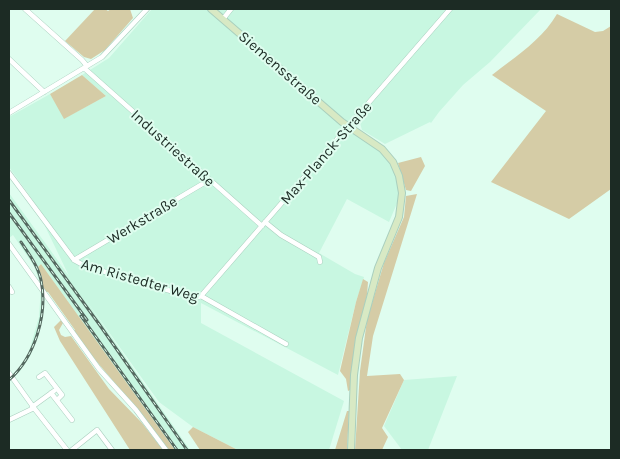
<svg xmlns="http://www.w3.org/2000/svg" width="620" height="459" font-family="Karla,sans-serif">
	<style>
		.built { fill: #c8f7e1 }
		.green { fill: #d5cca6 }
		.lines { fill: none; stroke-linecap: round; stroke-linejoin: round }
		.street-casing { stroke: #a9cfbe; stroke-width: 5.5 }
		.secondary-casing { stroke: #a9cfbe; stroke-width: 8 }
		.street { stroke: #fff; stroke-width: 4.5 }
		.secondary { stroke: #d8e9c4; stroke-width: 6 }
		.rail-casing { stroke: #556960; stroke-width: 3 }
		.rail { stroke: #dffdef; stroke-width: 1; stroke-dasharray: 4; stroke-linecap: butt }
		.labels { text-anchor: middle; dominant-baseline: central; stroke-width: 4; stroke-linejoin: round; paint-order: stroke }
		.street-label { font-size: 15px; fill: #1c2b24; stroke: #dffdef }
	</style>
	<rect width="100%" height="100%" fill="#dffdef"/>
	<path class="built" d="M152,9h389l-51,53 -27,23 -24,27 -8,11 -1,-1 -45,22 -23,-14 -2,-7 -8,10 26,17 12,12 7,15 4,17 -12,28 -42,-23 -28,54 36,21 9,3 -8,25 -18,73 -137,-72v20l143,78 -15,49h-91l-45,-23 -34,-25 -76,-106 107,154h-15l-134,-186 -3,3 4,10 2,21 -2,20 -11,36 -11,17 -11,10v-3l9,-8 10,-15 11,-38 2,-31 -7,-20 -21,-31 -4,3v-45l60,83 -37,-77 -23,-32v-50l41,-23 15,24 41,-22 -24,-21 27,-17z
		M457,376l-29,74h-26l-18,-24 20,-46z"/>
	<path class="green" d="M95,9h10l3,2 3,-2h19l3,9 -28,32 -14,9 -7,-2 -19,-16z
		M557,14l38,18 8,-1 8,-5v163l-42,30 -78,-37 55,-71 -54,-36c24,-19 50,-35 65,-61z
		M82,75l24,21 -42,23 -14,-25z
		M421,157l4,9 -14,25 -5,-1 -8,-27z
		M417,194l-44,142 -6,40 33,-2 4,6 -22,48 6,9 -6,13h-27l5,-79 7,-51 17,-57 20,-46 2,-21z
		M41,264l134,186h-6c-30,-41 -66,-78 -96,-119l2,-1 -27,-38h-5l-1,-15 -4,-10z
		M363,279l5,3 -1,13 -11,46 -6,49 -2,1 -2,-12 -6,-8 16,-69z
		M61,320l2,3 -4,7 2,5 4,2 6,-1 38,53 33,34 21,27h-33l-70,-109 -6,-14z
		M347,411h2l-2,39h-12z
		M193,427l39,20 6,3h-38l-12,-18z"/>
	<g class="lines">
		<defs>
			<path id="street" d="M25,9l57,51 5,6
				M223,19l8,-10
				M9,59l35,33
				M84,68l178,158
				M9,113l93,-56 45,-48
				M9,173l65,87 11,6 110,32 6,-2 85,48
				M265,222l16,13 38,22 1,5
				M9,244l90,125 37,41 30,40
				M74,260l135,-80
				M9,287l3,5
				M201,296l249,-287
				M9,373l25,35 33,42
				M39,377l6,-4 17,22 -5,5
				M51,393l21,27
				M32,407l22,-16
				M9,420l25,-12
				M72,450l25,-20 15,20"/>
			<path id="secondary" d="M211,9l131,113 40,27 11,13 6,14 3,17 -3,24 -21,51 -19,70 -5,37 -3,75"/>
		</defs>
		<use href="#street" class="street-casing"/>
		<use href="#secondary" class="secondary-casing"/>
		<use href="#street" class="street"/>
		<use href="#secondary" class="secondary"/>
		<defs>
			<path id="rail" d="M9,200l90,124 88,126
				M9,213l78,107
				M81,316l96,134
				M9,380c26,-23 39,-66 32,-100 -3,-14 -12,-26 -20,-38"/>
		</defs>
		<use href="#rail" class="rail-casing"/>
		<use href="#rail" class="rail"/>
	</g>
	<g class="labels">
		<g class="street-label">
			<text transform="translate(280 68) rotate(41)">Siemensstraße</text>
			<text transform="translate(173 148) rotate(42)">Industriestraße</text>
			<text transform="translate(326 153) rotate(-49)">Max-Planck-Straße</text>
			<text transform="translate(142 220) rotate(-31)">Werkstraße</text>
			<text transform="translate(140 280) rotate(16)">Am Ristedter Weg</text>
		</g>
	</g>
	<rect width="620" height="459" fill="none" stroke="#1c2b24" stroke-width="20"/>
</svg>
